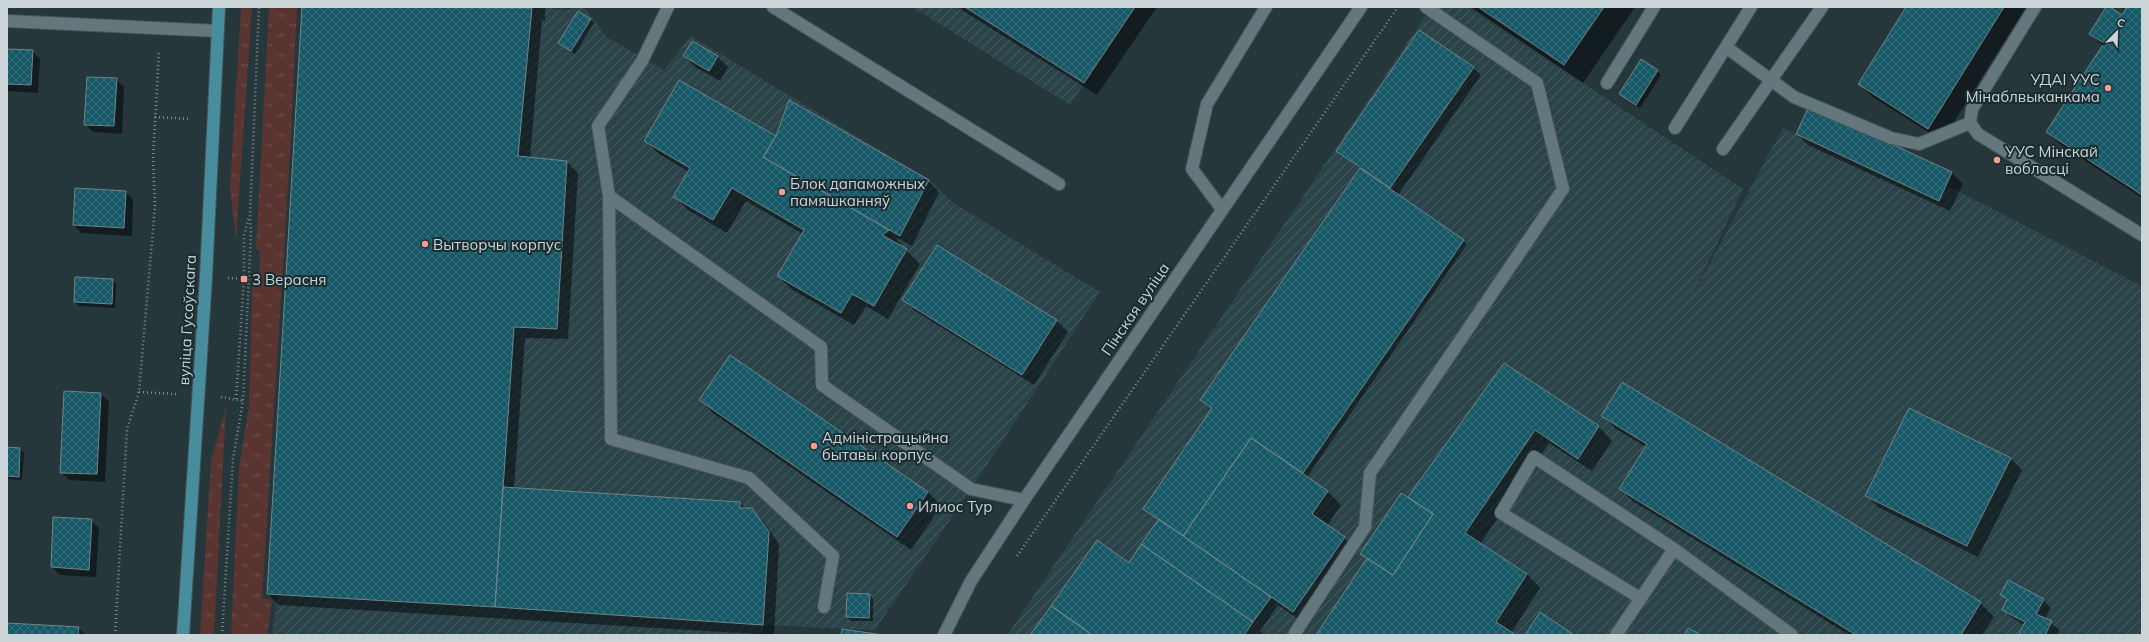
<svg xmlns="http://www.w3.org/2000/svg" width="2149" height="642" font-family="Mulish,sans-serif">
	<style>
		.industrial { fill: url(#industrial-furrows) }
		.grass { fill: url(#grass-tufts) }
		.shadow { fill: #0007; fill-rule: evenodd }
		.building { fill: url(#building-cross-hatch); stroke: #71848a }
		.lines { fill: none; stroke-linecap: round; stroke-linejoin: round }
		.minor-casing { stroke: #465559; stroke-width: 14 }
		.major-casing { stroke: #465559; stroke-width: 14 }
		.path { stroke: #808d91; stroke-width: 2.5; stroke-dasharray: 1 3; stroke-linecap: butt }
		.minor { stroke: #64777d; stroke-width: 12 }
		.major { stroke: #478d9d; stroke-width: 12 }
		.poi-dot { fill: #f59c94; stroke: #1b2c31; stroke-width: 1.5 }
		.labels { text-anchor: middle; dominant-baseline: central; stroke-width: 4; stroke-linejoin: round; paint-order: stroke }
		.poi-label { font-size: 15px; fill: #cbd5d8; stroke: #1b2c31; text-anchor: start }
		.street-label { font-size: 15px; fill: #cbd5d8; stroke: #1b2c31 }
	</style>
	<defs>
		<pattern id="industrial-furrows" width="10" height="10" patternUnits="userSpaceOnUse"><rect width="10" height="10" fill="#2b444a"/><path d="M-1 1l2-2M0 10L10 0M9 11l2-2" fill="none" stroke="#485e63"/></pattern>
		<pattern id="grass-tufts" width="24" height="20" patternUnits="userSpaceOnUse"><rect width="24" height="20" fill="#593431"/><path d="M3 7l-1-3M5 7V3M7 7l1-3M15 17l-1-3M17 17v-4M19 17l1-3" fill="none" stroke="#70504e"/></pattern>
		<pattern id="building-cross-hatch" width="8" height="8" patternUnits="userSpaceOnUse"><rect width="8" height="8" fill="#175866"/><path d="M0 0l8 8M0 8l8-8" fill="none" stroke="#376f7b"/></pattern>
	</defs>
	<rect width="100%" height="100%" fill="#25373b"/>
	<path class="industrial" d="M302,7h230l38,3 4,-3h10l24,31 56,32 27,-34 238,144 26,24 145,88 -129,197 -96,141 -112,-5v10h-491l6,-41h-11z
		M912,7h223l-65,98z
		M1431,7h37l275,182 -51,107 91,-168 156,72 7,-15 196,101v349h-119l-4,-2 -1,2h-1011z"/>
	<path class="grass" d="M241,7h11l-16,233 -6,-51z
		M269,7h28l-7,147 -28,444 10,2 -5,35h-36l8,-168 10,-61 3,-119h7l1,-36 -4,-2z
		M226,406l-12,229h-14l11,-174z"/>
	<path class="shadow" d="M303,7h242v14l-3,-1 -12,138 37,4 11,11 -10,166 -43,-1 -11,150 226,15 6,6h6l11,12 16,23 -5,91 -495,-30 -11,-11z
		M957,7h200l-60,88z
		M1471,7h164l-52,76z
		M1908,7h118l-84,134 -69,-44 -14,-13z
		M2107,7l15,9 6,-9h14v191l-81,-53 -14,-13 56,-86 -13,-12z
		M590,19l4,4 -19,31 -16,-11z
		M7,50l25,1 8,8 -2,34 -31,-2z
		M684,56h33l11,11 -8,14 -25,-14z
		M1473,68l8,7 -83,120 69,49 -160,233 21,15 13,13 -14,21 17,12 14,13 -51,74 -29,-20 -18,26 5,4h-234l98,-71 31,-44 -12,-8 65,-103 -12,-9 159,-231 -23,-18zM1250,435l5,5v1l-5,-3z
		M1657,71l4,4 -21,33 -19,-14z
		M116,79l8,8 -2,47 -29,-2 -8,-8z
		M1797,134l155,39 11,11 -13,27 -142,-66z
		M776,137l152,44 11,11 -27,54 -17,-9 6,7 -2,2 7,4 14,14 -32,55 -22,-13 -12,19 -63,-36 -13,-13 25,-42 -57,-33 -19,32 -39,-23 -14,-13 15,-25 -30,-18 -14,-13z
		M76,189l50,3 7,7 -1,37 -51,-3 -7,-8z
		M937,246l120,75 11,11 -34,53 -119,-74 -11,-11z
		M113,280l3,4 -1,24 -36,-2 -4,-4z
		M1504,365l95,62 13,14 -20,30 -43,-28 -69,101 47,30 13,14 -29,45 3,2h-197l50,-76 -5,-6 50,-53 -3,-3z
		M65,392l36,2 8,8 -4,80 -36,-2 -8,-8z
		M700,400l228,92 13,14 -30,44 -197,-136z
		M1910,409l101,50 11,11 -44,87 -100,-50 -11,-11z
		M1603,416l377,187 14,14 -12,18h-133l-215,-133 -14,-13 26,-42 -30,-18z
		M7,448l13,1 4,4 -2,27 -15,-1z
		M54,518l37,2 8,8 -3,49 -36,-2 -8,-8z
		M2008,581l35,19 8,8 -6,11 15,11 -3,5h-34l-3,-3 4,-7 -13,-8 -8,-8 4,-8 -6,-6z
		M870,595l3,4v22h-22l-4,-4z
		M7,624l71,4 8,7h-79z"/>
	<path class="building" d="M302,7l230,1 -14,148 49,5 -10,168 -43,-2 -19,280 -228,-13z
		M965,7h170l-51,76z
		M1478,7h126l-40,58z
		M1906,7h98l-76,122 -70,-45z
		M2106,7h4l12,8 5,-8h15v188l-96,-63 58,-89 -15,-9z
		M578,11l13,8 -20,32 -13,-8z
		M1419,30l55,37 -84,121 -54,-37z
		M692,41l26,15 -9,15 -26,-15z
		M7,49l26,1 -2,35 -24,-1z
		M1641,59l17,11 -22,35 -17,-11z
		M87,77l30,1 -3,48 -30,-1z
		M679,80l97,56 -13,21 126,73 -7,5 25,14 -33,57 -22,-12 -11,19 -64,-37 27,-46 -72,-42 -19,32 -40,-23 17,-29 -46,-27z
		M789,100l140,80 -29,56 -137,-79 13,-21z
		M1809,106l143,66 -13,29 -143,-67z
		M1360,168l104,72 -161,233 -52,-35 -68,98 -40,-27 69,-101 -12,-8z
		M75,188l51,3 -2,37 -51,-3z
		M937,245l120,75 -35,55 -120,-75z
		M75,277l38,2 -1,25 -38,-2z
		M730,355l198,137 -31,45 -198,-137z
		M1504,363l95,63 -21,33 -43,-29 -70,103 62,41 -31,48 20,13h-200l51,-77 26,17 40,-61 -25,-17z
		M1622,382l359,220 -20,33h-105l-237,-146 28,-45 -46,-28z
		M64,391l37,2 -4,81 -37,-1z
		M1909,408l102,50 -44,88 -102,-50z
		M1251,438l77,53 -16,23 33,23 -52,75 -110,-76z
		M7,447l13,1 -1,29 -12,-1z
		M503,487l237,15v6h12l17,24 -6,93 -268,-18z
		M1401,493l32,21 -40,61 -33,-21z
		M53,517l39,2 -3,51 -38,-3z
		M1159,519l112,78 -18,25 -112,-78z
		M1097,540l32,23 12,-19 112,78 -9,13h-152l-41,-29z
		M2008,580l36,19 -8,15 16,7 -7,14h-22l-4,-2 6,-11 -23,-12 5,-11 -7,-4z
		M847,593l23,1 -1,24 -23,-1z
		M1051,606l28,19 13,10h-62z
		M1540,612l34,23h-49z
		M7,623l72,4 -1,8h-71z
		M1688,628l13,7h-17z
		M842,629l41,6h-42z"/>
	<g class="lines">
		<defs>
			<path id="minor" d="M668,7l-26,54 -44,65 11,70 212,151 1,38 149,104 53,11
				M773,7l286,177
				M2035,7l-63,102 -2,14 8,11 164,101
				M7,21l211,10
				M1726,47l68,50 97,41 28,6 51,-21
				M1607,83l47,-76
				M1675,128l76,-121
				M1723,149l99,-142
				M609,196l2,243 138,39 84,78 -9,51
				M1222,209l-30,-40 15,-65 59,-97
				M1640,598l-139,-85 33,-56 140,92
				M1295,633l70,-106 5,-54 193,-284 -26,-106 -111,-76
				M944,635l27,-54 53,-81 337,-493
				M1616,635l58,-86 118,86"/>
			<path id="major" d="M183,635l23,-358 13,-270"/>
		</defs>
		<use href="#minor" class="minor-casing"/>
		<use href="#major" class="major-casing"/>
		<path class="path" d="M155,117l36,2
			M228,278l16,1
			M139,392l38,2
			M221,397l22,4
			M236,399l8,-120v-43l5,-19
			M1017,556l381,-549
			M115,635l12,-206 12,-37 16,-186 -2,-47 6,-108
			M222,635l11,-176 10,-58 8,-168 -1,-18 9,-208"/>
		<use href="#minor" class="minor"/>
		<use href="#major" class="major"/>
	</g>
	<g class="poi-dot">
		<circle cx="2108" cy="88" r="4"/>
		<circle cx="1997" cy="160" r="4"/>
		<circle cx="782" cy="192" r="4"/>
		<circle cx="425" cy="244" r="4"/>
		<rect x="240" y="275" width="8" height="8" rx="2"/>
		<circle cx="814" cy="446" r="4"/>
		<circle cx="910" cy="506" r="4"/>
	</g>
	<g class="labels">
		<g class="poi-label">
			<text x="2100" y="79" text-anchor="end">УДАІ УУС<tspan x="2100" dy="17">Мінаблвыканкама</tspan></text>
			<text x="2005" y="151">УУС Мінскай<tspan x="2005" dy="17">вобласці</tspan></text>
			<text x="790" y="183">Блок дапаможных<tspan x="790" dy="17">памяшканняў</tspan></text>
			<text x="433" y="244">Вытворчы корпус</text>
			<text x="252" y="279">3 Верасня</text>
			<text x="822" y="437">Адміністрацыйна<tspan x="822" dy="17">бытавы корпус</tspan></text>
			<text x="918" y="506">Илиос Тур</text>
		</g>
		<g class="street-label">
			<text transform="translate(1135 309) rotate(-56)">Пінская вуліца</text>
			<text transform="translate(187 320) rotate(-87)">вуліца Гусоўскага</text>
		</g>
	</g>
	<rect width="2149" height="642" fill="none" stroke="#cbd5d8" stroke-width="16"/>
	<g transform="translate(2117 32) rotate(23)" stroke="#1b2c31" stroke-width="3" paint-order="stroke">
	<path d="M0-3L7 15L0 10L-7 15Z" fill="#cbd5d8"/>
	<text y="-6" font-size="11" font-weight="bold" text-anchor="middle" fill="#cbd5d8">С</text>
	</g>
</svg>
